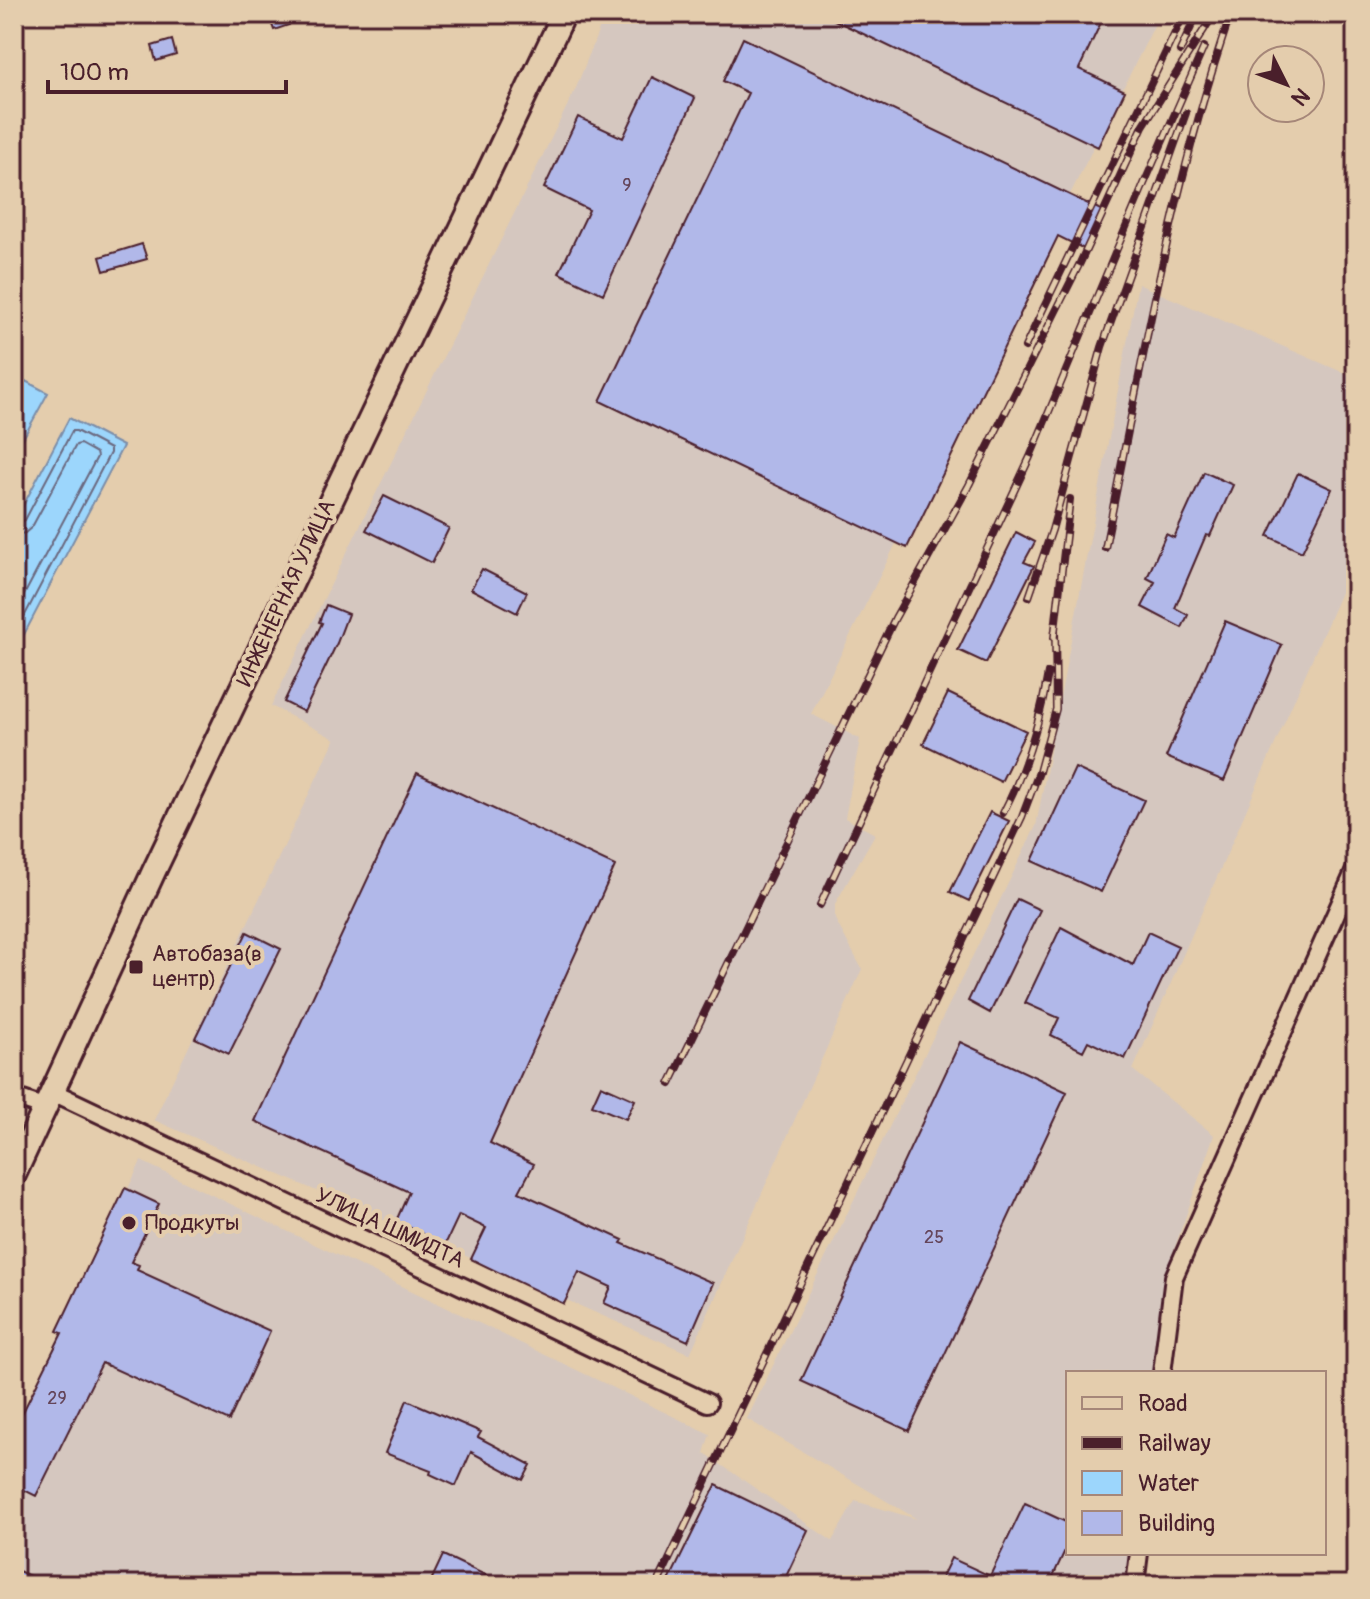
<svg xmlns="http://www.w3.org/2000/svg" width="1370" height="1599" font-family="Pangolin,sans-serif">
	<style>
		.built { fill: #d5c7bf }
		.water { fill: #9cd6fc; stroke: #7b8da8; stroke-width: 2 }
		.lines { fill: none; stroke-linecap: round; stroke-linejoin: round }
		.shore { stroke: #6b687f; stroke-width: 2 }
		.building { fill: #b1b8e9; stroke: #4a1f2b; stroke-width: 2 }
		.street-casing { stroke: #4a1f2b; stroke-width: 22 }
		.secondary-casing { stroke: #4a1f2b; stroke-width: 28 }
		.street { stroke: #e4cdad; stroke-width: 16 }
		.secondary { stroke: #e4cdad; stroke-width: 22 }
		.rail-casing { stroke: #4a1f2b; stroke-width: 8 }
		.rail { stroke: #e4cdad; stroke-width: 5; stroke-dasharray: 15; stroke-linecap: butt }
		.poi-dot { fill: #4a1f2b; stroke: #e4cdad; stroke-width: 3 }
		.labels { text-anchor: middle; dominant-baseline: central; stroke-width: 8; stroke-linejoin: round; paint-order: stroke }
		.number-label { font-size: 18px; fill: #64455a }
		.street-label { font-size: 22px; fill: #4a1f2b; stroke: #e4cdad }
		.poi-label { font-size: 22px; fill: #4a1f2b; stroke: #e4cdad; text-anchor: start }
	</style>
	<rect width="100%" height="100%" fill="#e4cdad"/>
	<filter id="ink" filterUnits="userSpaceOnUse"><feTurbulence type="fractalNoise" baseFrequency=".0125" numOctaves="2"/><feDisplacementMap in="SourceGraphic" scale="16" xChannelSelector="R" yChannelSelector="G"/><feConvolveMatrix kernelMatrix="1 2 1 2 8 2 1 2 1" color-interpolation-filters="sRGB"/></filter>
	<g filter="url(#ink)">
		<path class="built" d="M605,14h555l-349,700 49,25 -15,79 30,16 -40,70v15l27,50 -172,385 -536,-234 181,-381 -64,-33 305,-618z
			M1138,284l218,94v180l-223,512 81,65 -47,135 -14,103h-85v180h61l-4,32h-1111v-153l127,-271 569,273 -6,19 128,88 23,-40 62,18 -170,-100 289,-593z"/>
		<path class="water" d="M14,375l34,18 -34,62z
			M69,418l54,28 -105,200 -4,-2v-121z"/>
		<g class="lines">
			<path class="shore" d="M14,525l11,-5 47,-89h4l34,18v4l-96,183
				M14,535l11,-2 7,-6 44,-82 4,-1 16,9 1,4 -83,157"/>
		</g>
		<path class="building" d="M268,14h17l4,11 -15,5z
			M822,14h283l-26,55 46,22 -27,56z
			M743,38l360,173 -19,38 -26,-13 -151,312 -307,-147 148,-308 -25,-12z
			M172,40l4,15 -20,6 -4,-15z
			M652,77l43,21 -92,196 -44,-21 30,-63 -45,-22 34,-71 45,21z
			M142,244l5,15 -43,12 -4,-14z
			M1204,472l29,13 -23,51 -4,-1 -31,73 13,7 -6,13 -40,-21 13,-25 -8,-4 19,-44 8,4z
			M1298,473l34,16 -30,63 -34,-16z
			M384,496l65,32 -17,35 -66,-33z
			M1016,532l19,10 -11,20 10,4 -48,97 -28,-13z
			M482,569l45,23 -10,21 -46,-24z
			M326,605l22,9 -11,29 -33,69 -20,-10 38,-79 -3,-1z
			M1225,621l57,24 -58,136 -58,-24z
			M948,693l78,38 -25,51 -78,-38z
			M1075,768l69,32 -43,92 -69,-31z
			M417,773l198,93 -125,277 44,21 -15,28 104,48 -2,3 92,40 -25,58 -84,-38 7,-16 -32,-15 -15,32 -93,-45 15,-31 -27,-13 -14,30 -49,-24 13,-29 -154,-71z
			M990,812l19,9 -40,80 -19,-9z
			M1017,899l23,11 -50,103 -22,-12z
			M1061,927l72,38 15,-33 30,14 -53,113 -37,-18 -5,10 -32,-16 8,-17 -34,-15z
			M247,932l34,17 -52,105 -34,-16z
			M960,1042l107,50 -158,339 -108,-50z
			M601,1085l34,15 -9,19 -34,-14z
			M125,1188l34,16 -28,58 8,3 -2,5 133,61 -41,90 -127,-58 -66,133 -22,-11v-55l48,-97 -5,-2z
			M407,1400l74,32 -3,5 53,28 -8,15 -52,-28 -15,34 -26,-12 1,-3 -46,-18z
			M716,1485l92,45 -26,55h-115z
			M1025,1503l43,20v21l-19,41h-111l13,-27 39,18z
			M443,1555l63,30h-77z
			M14,1569l36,16h-36z"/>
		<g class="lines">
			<defs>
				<path id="street" d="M53,1092l655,311
					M14,1097l32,11
					M1162,1373l12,-96 182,-409
					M1135,1585l4,-32"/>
				<path id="secondary" d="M14,1175l140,-304 410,-857"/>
			</defs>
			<use href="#street" class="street-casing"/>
			<use href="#secondary" class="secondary-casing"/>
			<use href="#street" class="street"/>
			<use href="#secondary" class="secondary"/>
			<defs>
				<path id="rail" d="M1180,51l17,-37
					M1025,347l159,-333
					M1105,548c36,-179 66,-359 125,-532
					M1029,597l23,-67 50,-183 84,-234
					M1054,638l16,-139
					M1003,813c23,-44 37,-91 45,-140
					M820,905l210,-448 114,-273 60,-137
					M670,1084l225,-466 73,-131 112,-224 63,-137 71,-112
					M657,1585l365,-768 17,-45 17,-63 -1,-80"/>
			</defs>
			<use href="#rail" class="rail-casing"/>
			<use href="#rail" class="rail"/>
		</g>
	</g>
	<g class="poi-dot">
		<rect x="128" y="959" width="16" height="16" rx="4"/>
		<circle cx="129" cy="1223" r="8"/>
	</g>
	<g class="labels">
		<g class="number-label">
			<text x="627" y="185">9</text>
			<text x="934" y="1237">25</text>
			<text x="57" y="1398">29</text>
		</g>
		<g class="street-label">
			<text transform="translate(286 593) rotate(-65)">ИНЖЕНЕРНАЯ УЛИЦА</text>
			<text transform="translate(390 1228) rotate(25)">УЛИЦА ШМИДТА</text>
		</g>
		<g class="poi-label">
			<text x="152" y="954">Автобаза(в<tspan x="152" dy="25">центр)</tspan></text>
			<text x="145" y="1223">Продкуты</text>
		</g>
	</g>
	<rect width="1370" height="1599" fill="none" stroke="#e4cdad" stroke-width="48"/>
	<rect x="24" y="24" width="1322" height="1551" fill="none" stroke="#4a1f2b" stroke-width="3" filter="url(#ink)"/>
	<rect x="1066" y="1371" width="260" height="184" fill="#e4cdad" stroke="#a68779" stroke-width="2"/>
	<rect x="1082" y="1397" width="40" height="12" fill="#e4cdad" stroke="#a68779" stroke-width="2"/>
	<text x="1138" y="1411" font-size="24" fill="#4a1f2b">Road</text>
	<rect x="1082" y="1437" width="40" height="12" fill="#4a1f2b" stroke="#a68779" stroke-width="2"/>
	<text x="1138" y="1451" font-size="24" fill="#4a1f2b">Railway</text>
	<rect x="1082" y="1471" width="40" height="24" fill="#9cd6fc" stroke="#a68779" stroke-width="2"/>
	<text x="1138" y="1491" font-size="24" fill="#4a1f2b">Water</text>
	<rect x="1082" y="1511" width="40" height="24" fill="#b1b8e9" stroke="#a68779" stroke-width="2"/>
	<text x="1138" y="1531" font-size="24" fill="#4a1f2b">Building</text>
	<g transform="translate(1286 84) rotate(132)"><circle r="38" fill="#e4cdad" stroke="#a68779" stroke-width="2"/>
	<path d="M0-6L14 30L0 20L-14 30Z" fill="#4a1f2b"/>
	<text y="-12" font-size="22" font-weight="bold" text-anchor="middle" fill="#4a1f2b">N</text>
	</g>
	<path d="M48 80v12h238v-12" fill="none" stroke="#4a1f2b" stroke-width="4"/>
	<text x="60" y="80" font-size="24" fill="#4a1f2b" stroke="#e4cdad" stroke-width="6" paint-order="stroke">100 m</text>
</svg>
